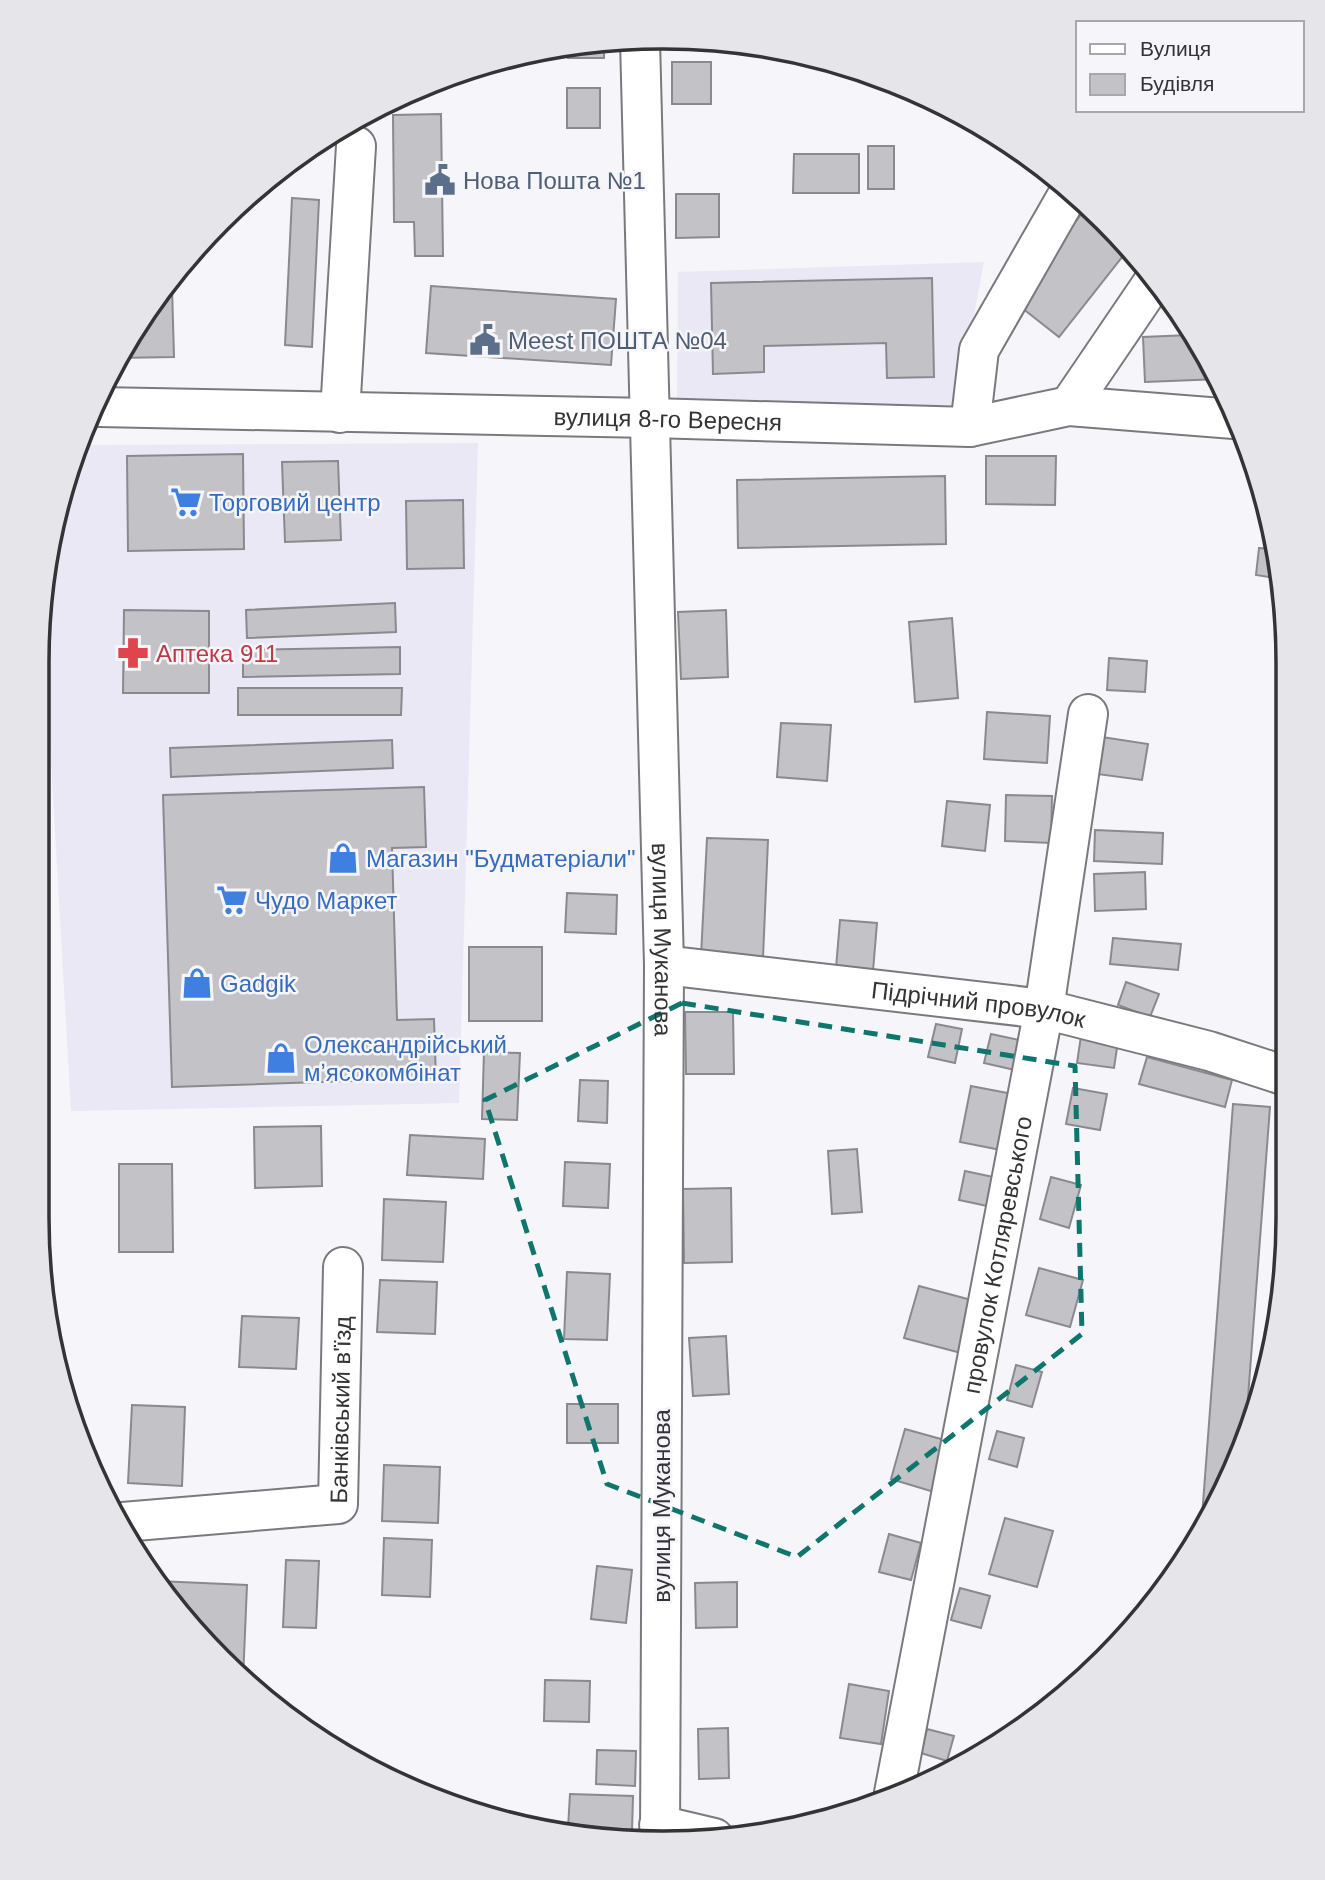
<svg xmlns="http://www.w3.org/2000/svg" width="1325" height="1880" font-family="Arial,sans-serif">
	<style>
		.built { fill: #e9e8f4 }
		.building { fill: #c3c3c7; stroke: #8a898e; stroke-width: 2 }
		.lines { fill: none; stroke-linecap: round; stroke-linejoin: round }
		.minor-casing { stroke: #7a7a7e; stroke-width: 42 }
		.minor { stroke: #fff; stroke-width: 38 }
		.marked { fill: none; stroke: #0f766e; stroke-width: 5; stroke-dasharray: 14 9; stroke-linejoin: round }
		.labels { text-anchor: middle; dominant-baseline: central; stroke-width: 5; stroke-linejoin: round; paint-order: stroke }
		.service-label { font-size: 24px; fill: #4e5e75; stroke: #f5f5fa; text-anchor: start }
		.street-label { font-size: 24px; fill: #343436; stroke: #f5f5fa }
		.shop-label { font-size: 24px; fill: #366cbe; stroke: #f5f5fa; text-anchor: start }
		.health-label { font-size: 24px; fill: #be3a42; stroke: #f5f5fa; text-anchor: start }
		.rim { fill: none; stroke: #343436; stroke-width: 3.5 }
	</style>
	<rect width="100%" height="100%" fill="#f5f5fa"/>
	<path class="built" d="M984,262l-27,144 -280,-4 1,-130z
		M478,443l-19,660 -388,8 -29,-507 7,-64 36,-95z"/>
	<path class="building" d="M604,41v17h-36v-13z
		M672,62h39v42h-39z
		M567,88h33v40h-33z
		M441,114l2,142h-28l-1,-34h-20l-1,-107z
		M868,146h26v43h-26z
		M794,154h65v39h-66z
		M676,194h43v43l-43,1z
		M292,198l27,2 -7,147 -27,-2z
		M1087,207l43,40 -71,90 -46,-36z
		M932,278l2,99 -47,1 -1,-35 -122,3v26l-51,2 -2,-91z
		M431,286l185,13 -5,66 -185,-12z
		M172,287l2,70 -57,1 3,-8z
		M1190,335l29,44 -74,3 -2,-45z
		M243,454l1,95 -116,2 -1,-95z
		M986,456h70l-1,49 -69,-1z
		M338,461l3,79 -56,2 -3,-80z
		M945,476l1,68 -208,4 -1,-68z
		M463,500l1,68 -57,1 -1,-68z
		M1259,548l14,1 9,30 -26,-4z
		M395,603l1,29 -149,6 -1,-28z
		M124,610l85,1v82h-86z
		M726,610l2,67 -47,2 -3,-67z
		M952,618l6,80 -43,4 -6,-80z
		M400,647v27l-157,3v-27z
		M1109,658l38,3 -2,31 -38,-2z
		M238,688h164l-1,27h-163z
		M987,712l63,4 -3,47 -63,-4z
		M781,723l50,2 -4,56 -50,-4z
		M1102,737l46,7 -6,36 -45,-6z
		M392,740l1,28 -222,9 -1,-29z
		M424,787l2,60 -34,1 5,172 37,-1 2,59 -264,9 -9,-292z
		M1006,795l46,1 -1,47 -46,-2z
		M947,801l43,4 -5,46 -43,-5z
		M1095,830l68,3 -1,31 -68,-3z
		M707,838l61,2 -5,118 -62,-2z
		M1145,872l1,37 -51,2 -1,-37z
		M567,893l50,2 -1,39 -51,-2z
		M840,920l37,3 -4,48 -37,-3z
		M1113,938l68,6 -3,26 -68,-6z
		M469,947h73v74h-73z
		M1126,982l33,12 -9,23 -32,-12z
		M685,1012h48l1,62h-48z
		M936,1024l26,5 -7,34 -27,-6z
		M991,1034l38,8 -6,30 -39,-9z
		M1081,1036l37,5 -4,27 -37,-5z
		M484,1052l36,1 -3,67 -35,-1z
		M1147,1057l85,23 -7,27 -86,-23z
		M580,1080l28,1 -1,42 -29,-2z
		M971,1086l47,9 -12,56 -46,-9z
		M1073,1088l34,6 -7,36 -34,-6z
		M1233,1104l37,3 -25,330 -21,57 -23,36z
		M321,1126l1,60 -67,2 -1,-61z
		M410,1135l75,4 -2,40 -76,-4z
		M857,1149l5,63 -30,2 -4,-63z
		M565,1162l45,2 -2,44 -45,-2z
		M119,1164h53l1,88h-54z
		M965,1171l33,7 -6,29 -33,-7z
		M1051,1177l30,8 -12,43 -29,-9z
		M731,1188l1,74 -48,1 -1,-74z
		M384,1199l62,3 -3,60 -61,-2z
		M1039,1268l44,12 -13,47 -44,-12z
		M567,1272l43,2 -3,66 -43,-1z
		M380,1280l57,2 -2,52 -58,-2z
		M919,1286l56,15 -14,52 -57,-15z
		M242,1316l57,2 -3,51 -57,-2z
		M726,1336l3,58 -36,2 -4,-58z
		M1016,1365l26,7 -10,35 -25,-7z
		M567,1404h51v39h-51z
		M132,1405l53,2 -3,79 -54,-3z
		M905,1429l43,12 -14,51 -43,-13z
		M997,1431l27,7 -7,29 -28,-8z
		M384,1465l56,2 -2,56 -56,-2z
		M1005,1518l48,13 -16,56 -48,-13z
		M889,1534l32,9 -10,37 -32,-8z
		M384,1538l48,2 -2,57 -48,-2z
		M286,1560l33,1 -3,67 -33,-1z
		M597,1566l35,4 -6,53 -35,-4z
		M157,1581l90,4 -4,95z
		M737,1582v45l-41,1 -1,-45z
		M960,1588l30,8 -9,32 -30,-8z
		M545,1680l45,1 -1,41 -45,-1z
		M849,1684l40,7 -8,53 -41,-6z
		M728,1728l1,50 -30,1 -1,-50z
		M927,1729l27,7 -7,25 -26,-8z
		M597,1750l39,1 -1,35 -39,-2z
		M570,1794l63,2 -1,35 -64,-3z"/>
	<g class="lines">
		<defs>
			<g id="minor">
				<path id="s1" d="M640,40l24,925 -4,873"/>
				<path d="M1069,406l85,-125"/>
				<path id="s2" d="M99,407l552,11 319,9 99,-21 165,13"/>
				<path d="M340,413l16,-267"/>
				<path d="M970,427l9,-77 91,-159"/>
				<path id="s3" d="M664,965l380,44 165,42 77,25"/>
				<path id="s4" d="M123,1522l215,-18 5,-237"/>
				<path id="s5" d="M894,1793l150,-784 44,-295"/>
				<path d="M659,1825l55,13"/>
			</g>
		</defs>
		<use href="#minor" class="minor-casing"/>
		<use href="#minor" class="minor"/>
	</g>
	<path class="marked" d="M682,1003l393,63 7,268 -285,223 -190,-73 -122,-384z"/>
	<defs>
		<symbol id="civic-bare" viewBox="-9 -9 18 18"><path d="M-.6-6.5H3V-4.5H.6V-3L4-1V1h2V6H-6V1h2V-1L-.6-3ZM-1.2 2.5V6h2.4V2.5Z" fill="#5c6f8a" stroke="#f5f5fa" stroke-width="2.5" paint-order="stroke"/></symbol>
		<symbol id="supermarket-bare" viewBox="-9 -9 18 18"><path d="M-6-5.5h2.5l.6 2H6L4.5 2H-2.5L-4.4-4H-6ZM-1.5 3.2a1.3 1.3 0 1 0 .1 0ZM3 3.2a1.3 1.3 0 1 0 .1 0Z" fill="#3f7fe0" stroke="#f5f5fa" stroke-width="2.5" paint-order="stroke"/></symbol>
		<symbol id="pharmacy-bare" viewBox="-9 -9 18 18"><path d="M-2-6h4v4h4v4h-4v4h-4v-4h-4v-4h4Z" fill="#e0444e" stroke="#f5f5fa" stroke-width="2.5" paint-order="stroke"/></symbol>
		<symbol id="shop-bare" viewBox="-9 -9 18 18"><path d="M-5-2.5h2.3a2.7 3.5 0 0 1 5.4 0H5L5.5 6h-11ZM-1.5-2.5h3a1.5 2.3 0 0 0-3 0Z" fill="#3f7fe0" stroke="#f5f5fa" stroke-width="2.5" paint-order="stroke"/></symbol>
	</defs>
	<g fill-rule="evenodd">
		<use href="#civic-bare" x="418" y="158" width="44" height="44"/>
		<use href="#civic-bare" x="463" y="318" width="44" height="44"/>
		<use href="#supermarket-bare" x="164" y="480" width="44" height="44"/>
		<use href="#pharmacy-bare" x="111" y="631" width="44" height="44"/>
		<use href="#shop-bare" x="321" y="836" width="44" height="44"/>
		<use href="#supermarket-bare" x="210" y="878" width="44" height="44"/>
		<use href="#shop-bare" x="175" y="961" width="44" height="44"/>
		<use href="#shop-bare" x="259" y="1036" width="44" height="44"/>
	</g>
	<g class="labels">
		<g class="service-label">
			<text x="463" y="180">Нова Пошта №1</text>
			<text x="508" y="340">Meest ПОШТА №04</text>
		</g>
		<g class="street-label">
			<text stroke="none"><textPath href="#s2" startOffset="569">вулиця 8-го Вересня</textPath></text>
			<text stroke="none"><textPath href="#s1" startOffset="900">вулиця Муканова</textPath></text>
			<text stroke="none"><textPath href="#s3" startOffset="317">Підрічний провулок</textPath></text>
			<text stroke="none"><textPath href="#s5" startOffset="548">провулок Котляревського</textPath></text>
			<text stroke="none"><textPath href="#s4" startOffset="310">Банківський в'їзд</textPath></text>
			<text transform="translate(661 1506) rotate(-90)">вулиця Муканова</text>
		</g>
		<g class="shop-label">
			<text x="209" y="502">Торговий центр</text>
			<text x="366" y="858">Магазин "Будматеріали"</text>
			<text x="255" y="900">Чудо Маркет</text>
			<text x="220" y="983">Gadgik</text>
			<text x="304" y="1044">Олександрійський<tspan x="304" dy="28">мʼясокомбінат</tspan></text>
		</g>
		<g class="health-label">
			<text x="156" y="653">Аптека 911</text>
		</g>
	</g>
	<path d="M0 0H1325V1880H0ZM662 49H663A613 613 0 0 1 1276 662V1218A613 613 0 0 1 663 1831H662A613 613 0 0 1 49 1218V662A613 613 0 0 1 662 49Z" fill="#e6e6ea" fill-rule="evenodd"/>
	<path class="rim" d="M662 49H663A613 613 0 0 1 1276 662V1218A613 613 0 0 1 663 1831H662A613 613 0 0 1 49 1218V662A613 613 0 0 1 662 49Z"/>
	<rect x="1076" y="21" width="228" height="91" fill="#f5f5fa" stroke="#a8a8ac" stroke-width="2"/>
	<rect x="1090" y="44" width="35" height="10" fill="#ffffff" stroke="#a8a8ac" stroke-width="2"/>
	<text x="1140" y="56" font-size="21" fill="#343436">Вулиця</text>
	<rect x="1090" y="74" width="35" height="21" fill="#c3c3c7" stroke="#a8a8ac" stroke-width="2"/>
	<text x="1140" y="91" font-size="21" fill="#343436">Будівля</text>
</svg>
